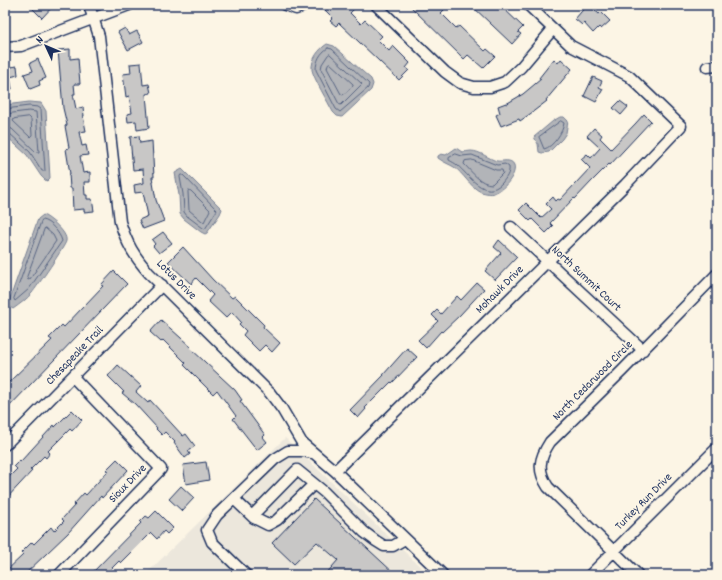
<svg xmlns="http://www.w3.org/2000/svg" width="722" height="580" font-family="Dekko,sans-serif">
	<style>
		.built { fill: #ece7dc }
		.water { fill: #b2b4b8; stroke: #767f94 }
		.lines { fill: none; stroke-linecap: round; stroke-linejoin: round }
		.shore { stroke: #576482; stroke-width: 1 }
		.building { fill: #c8c7c6; stroke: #1b2f5e }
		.minor-casing { stroke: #1b2f5e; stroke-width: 13 }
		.minor { stroke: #fcf5e5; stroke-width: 10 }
		.labels { text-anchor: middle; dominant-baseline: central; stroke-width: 4; stroke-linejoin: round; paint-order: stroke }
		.street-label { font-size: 12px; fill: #1b2f5e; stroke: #fcf5e5 }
	</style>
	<rect width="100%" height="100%" fill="#fcf5e5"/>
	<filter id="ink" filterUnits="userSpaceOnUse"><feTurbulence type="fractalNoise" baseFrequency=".025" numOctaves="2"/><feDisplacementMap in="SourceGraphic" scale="8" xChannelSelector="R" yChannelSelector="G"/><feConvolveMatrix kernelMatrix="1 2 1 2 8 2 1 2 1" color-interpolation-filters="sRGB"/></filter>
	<g filter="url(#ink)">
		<path class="built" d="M285,438l144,137h-284z"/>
		<path class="water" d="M327,44l7,2 37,33 2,5 -2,6 -29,27 -5,-1 -4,-4c-5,-10 -19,-33 -21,-42 -1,-11 7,-21 15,-26z
			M29,102l12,1 5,8 4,67 -3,3 -2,-1 -4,-4 -14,-21 -22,-20v-30z
			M560,117h4l4,4 -2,12 -4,6 -13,13 -7,1 -3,-1 -1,-8 -4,-7 19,-16z
			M456,148l6,4c3,0 6,-1 9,-1 9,0 18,8 26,10 5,1 14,-3 17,4 3,10 -10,24 -18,27 -4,3 -10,1 -15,0 -12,-6 -17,-18 -27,-25 -5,-3 -11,-5 -16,-9v-2l3,-2 5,1z
			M182,169l40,40 -2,5 -13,19 -2,1 -4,-2 -17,-13 -4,-5 -1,-19 -4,-22z
			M43,215c7,3 25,18 23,26 0,4 -30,47 -34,52 -5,6 -12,11 -19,16l-3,-2 -2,-3 30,-85z"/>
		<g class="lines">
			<path class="shore" d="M328,48l4,1 37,35 -1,4 -28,24 -4,-3 -20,-39c0,-9 4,-17 12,-22z
				M330,54l32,30 -21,21 -2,-1 -18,-35 1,-5 6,-9z
				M330,63l23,21v2l-10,9 -2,-1 -14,-26 1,-4z
				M5,109l24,-3 9,1 3,2 4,62h-3l-12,-19 -21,-19 -4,-1
				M5,114l24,-3 7,1 3,40h-3l-24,-23 -7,-2
				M29,117l2,2 1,16 -2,2 -17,-16 1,-2z
				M561,121l3,2c-1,9 -11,24 -20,26l-5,-12z
				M456,154l6,2 10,-1 25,10 8,-1 4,3c1,6 -3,11 -7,16 -17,18 -33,-8 -45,-18 -2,-2 -5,-3 -8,-5v-2z
				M472,160l24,10h6l1,3 -11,11c-12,0 -20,-12 -28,-20l1,-3z
				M181,175h2l34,35 -12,19 -2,-1 -16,-12 -3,-4 -1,-18 -3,-17z
				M189,190l2,1 19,19 -6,12 -2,-1 -13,-11 -1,-18z
				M42,220c8,1 18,13 20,21l-33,48 -14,12 -1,-2z
				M45,228l8,7 3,6 -26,38 -2,1 -1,-3z"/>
		</g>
		<path class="building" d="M29,5h25l-12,13z
			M320,5h30l4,4 -4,4 11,11 4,-4 17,16 -4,4 11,11 4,-5 17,17 -4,5 3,2 -10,10 -60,-57 -3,3 -6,-5 3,-3z
			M409,5h29l6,5 -3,3 15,15 3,-2 26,25 2,-2 8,7 -12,12 -15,-13 -4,4z
			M471,5h29l23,22 -5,5 3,2 -9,10z
			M587,5h2l10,9 2,-2 9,9 -9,8 -2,-2 -6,6 -9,-10 -2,2 -7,-6z
			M125,28l4,7 8,-4 6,11 -15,8 -10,-18z
			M70,49v10l8,-1 2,26h-6l1,10h-2l3,15 7,-2 1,9h-1l3,15 -7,1 3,14 4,-1 2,10 -8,1 3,17 7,-1v10h-6l1,13h2v4h5l2,12 -10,1v-3l-11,1 -1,-22h-2l-1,-14h1l-4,-25 3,-1 -4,-22 2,-1 -4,-17 -5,-58z
			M38,59l8,19 -7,3 1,4 -10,4 -6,-15 9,-3 -3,-8z
			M554,59l4,4 3,-4 11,10 -26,31 1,1 -17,13 -10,7 -1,-2 -18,7 -5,-11 4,-2 -2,-7 8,-3v1l17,-10 18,-15 -2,-1z
			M141,63l2,22 6,-1 2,9 -5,1 3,34 -12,2 -1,-9 -8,1 -1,-8 5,-1 -3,-17 -3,1 -3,-23 8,-1 -1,-9z
			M17,66l1,9 -8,2 2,12 -7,1v-22z
			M593,77l9,4 -3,6 4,2 -7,13 -12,-6z
			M620,101l8,6 -7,8 -8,-7z
			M644,114l7,7 -41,44 -1,-1 -17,17 -17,18 -1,-1 -24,25 3,3 -7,7 -14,-14 -2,2 -11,-11 7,-7 15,15 10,-9 -5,-5 7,-7 3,4 2,-2 2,1 30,-32 -9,-9 6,-5 4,4 9,-10 -13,-12 7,-8 8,7 -2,3 11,11 25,-26z
			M139,136l1,7 12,-2 2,36h-2l4,23 8,21 -21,8 -4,-9 9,-4 -5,-24 -8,1 -1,-8 10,-2 -1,-14 -10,1 -3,-33z
			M163,232l9,11 -13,10 -6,-7 2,-2 -3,-4z
			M499,240l18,17 -22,23 -10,-9 16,-18 -7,-6z
			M183,247l30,33 19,18 3,-2 29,29 -1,2 17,16 -8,9 -7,-7 -6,6 -16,-16 3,-4 -7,-7 2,-2 -9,-10 -6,6 -18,-17 5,-6 -17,-17 -5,6 -23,-22z
			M114,271l13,13 -122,127v-25l47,-46 -3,-2 13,-13 2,2 39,-41 -2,-1z
			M477,283l7,6 -24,26 -18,17 -1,-1 -15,17 -8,-8 20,-19 -6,-6 5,-5 4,4 16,-18 4,4z
			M161,320l30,27 -1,1 45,42 7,10 -2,1 25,34 -2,2 4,5 -10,8 -24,-31 3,-3 -19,-26 -4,4 -29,-29 2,-2 -23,-23 -2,2 -11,-10z
			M407,348l10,9 -25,26 -1,-1 -26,26 1,1 -8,9 -8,-8 34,-35h-1z
			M118,365l23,21 -5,6 12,11 2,-3 33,36 3,-2 9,12 -7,5 2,3 -5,4 -11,-15 1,-1 -10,-10 -3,3 -6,-6 1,-1 -22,-24 -13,-11 2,-1 -16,-16z
			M72,410l10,10 -10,11 -2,-2 -22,22 2,2 -4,5 -2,-2 -14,14 2,1 -27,29v-19l12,-12 -3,-3 6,-6 1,1 33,-36 1,2z
			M117,459l11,11 -26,28 -1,-2 -33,37 -44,42h-19v-3l18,-17 -2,-2 11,-11 2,2 17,-17 3,4 10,-10 -2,-2 13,-14 -1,-1 10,-11 2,2 22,-24 -2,-1z
			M206,462l3,18 -23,4 -3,-19z
			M181,486l13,12 -12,13 -13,-12z
			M314,499l82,76h-71l13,-15 -21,-18 -23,22 -22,-21z
			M156,511l17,17 -6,6 -3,-3 -7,8 -6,-6 -30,30 -2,-2 -9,9 5,5h-25l51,-52 -1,-1 6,-6 3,2z"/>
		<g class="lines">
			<defs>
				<path id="minor" d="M89,5l10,31 21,186c7,22 14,34 29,51l121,120 12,16 20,34 33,28 108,104
					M285,5l11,4 5,-2 1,-2
					M376,5l69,67 15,11 14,4h16l15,-5 16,-15 32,-38
					M5,47l16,-1 108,-41
					M707,67l10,-1
					M511,227l132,123
					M5,445l157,-160
					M335,471l290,-286 56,-59 -52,-50 -58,-30 -43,-41
					M234,499l20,19 14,7 9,-5 36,-35
					M252,516l45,-46 27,22 40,40 12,9 8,5h9l12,-7
					M59,575l102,-106 -88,-92
					M246,575l-34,-33 -5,-12 10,-15 58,-56 13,-8h14l10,2
					M590,575l127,-127
					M638,575l-90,-88c-11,-17 -9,-28 2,-45l72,-71 95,-97"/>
			</defs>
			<use href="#minor" class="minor-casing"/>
			<use href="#minor" class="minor"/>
		</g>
	</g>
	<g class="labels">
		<g class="street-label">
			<text transform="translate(586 279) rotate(43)">North Summit Court</text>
			<text transform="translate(176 280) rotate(45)">Lotus Drive</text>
			<text transform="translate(500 290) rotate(-45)">Mohawk Drive</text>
			<text transform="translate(75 356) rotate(-46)">Chesapeake Trail</text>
			<text transform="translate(593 381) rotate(-45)">North Cedarwood Circle</text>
			<text transform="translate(128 484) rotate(-46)">Sioux Drive</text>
			<text transform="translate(644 502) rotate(-45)">Turkey Run Drive</text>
		</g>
	</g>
	<rect width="722" height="580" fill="none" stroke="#fcf5e5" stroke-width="20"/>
	<rect x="10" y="10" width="702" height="560" fill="none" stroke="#1b2f5e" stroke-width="1.5" filter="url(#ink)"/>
	<g transform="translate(46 46) rotate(314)" stroke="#fcf5e5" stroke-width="3" paint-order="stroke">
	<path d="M0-3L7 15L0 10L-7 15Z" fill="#1b2f5e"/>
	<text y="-6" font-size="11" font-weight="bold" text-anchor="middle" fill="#1b2f5e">N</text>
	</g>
</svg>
